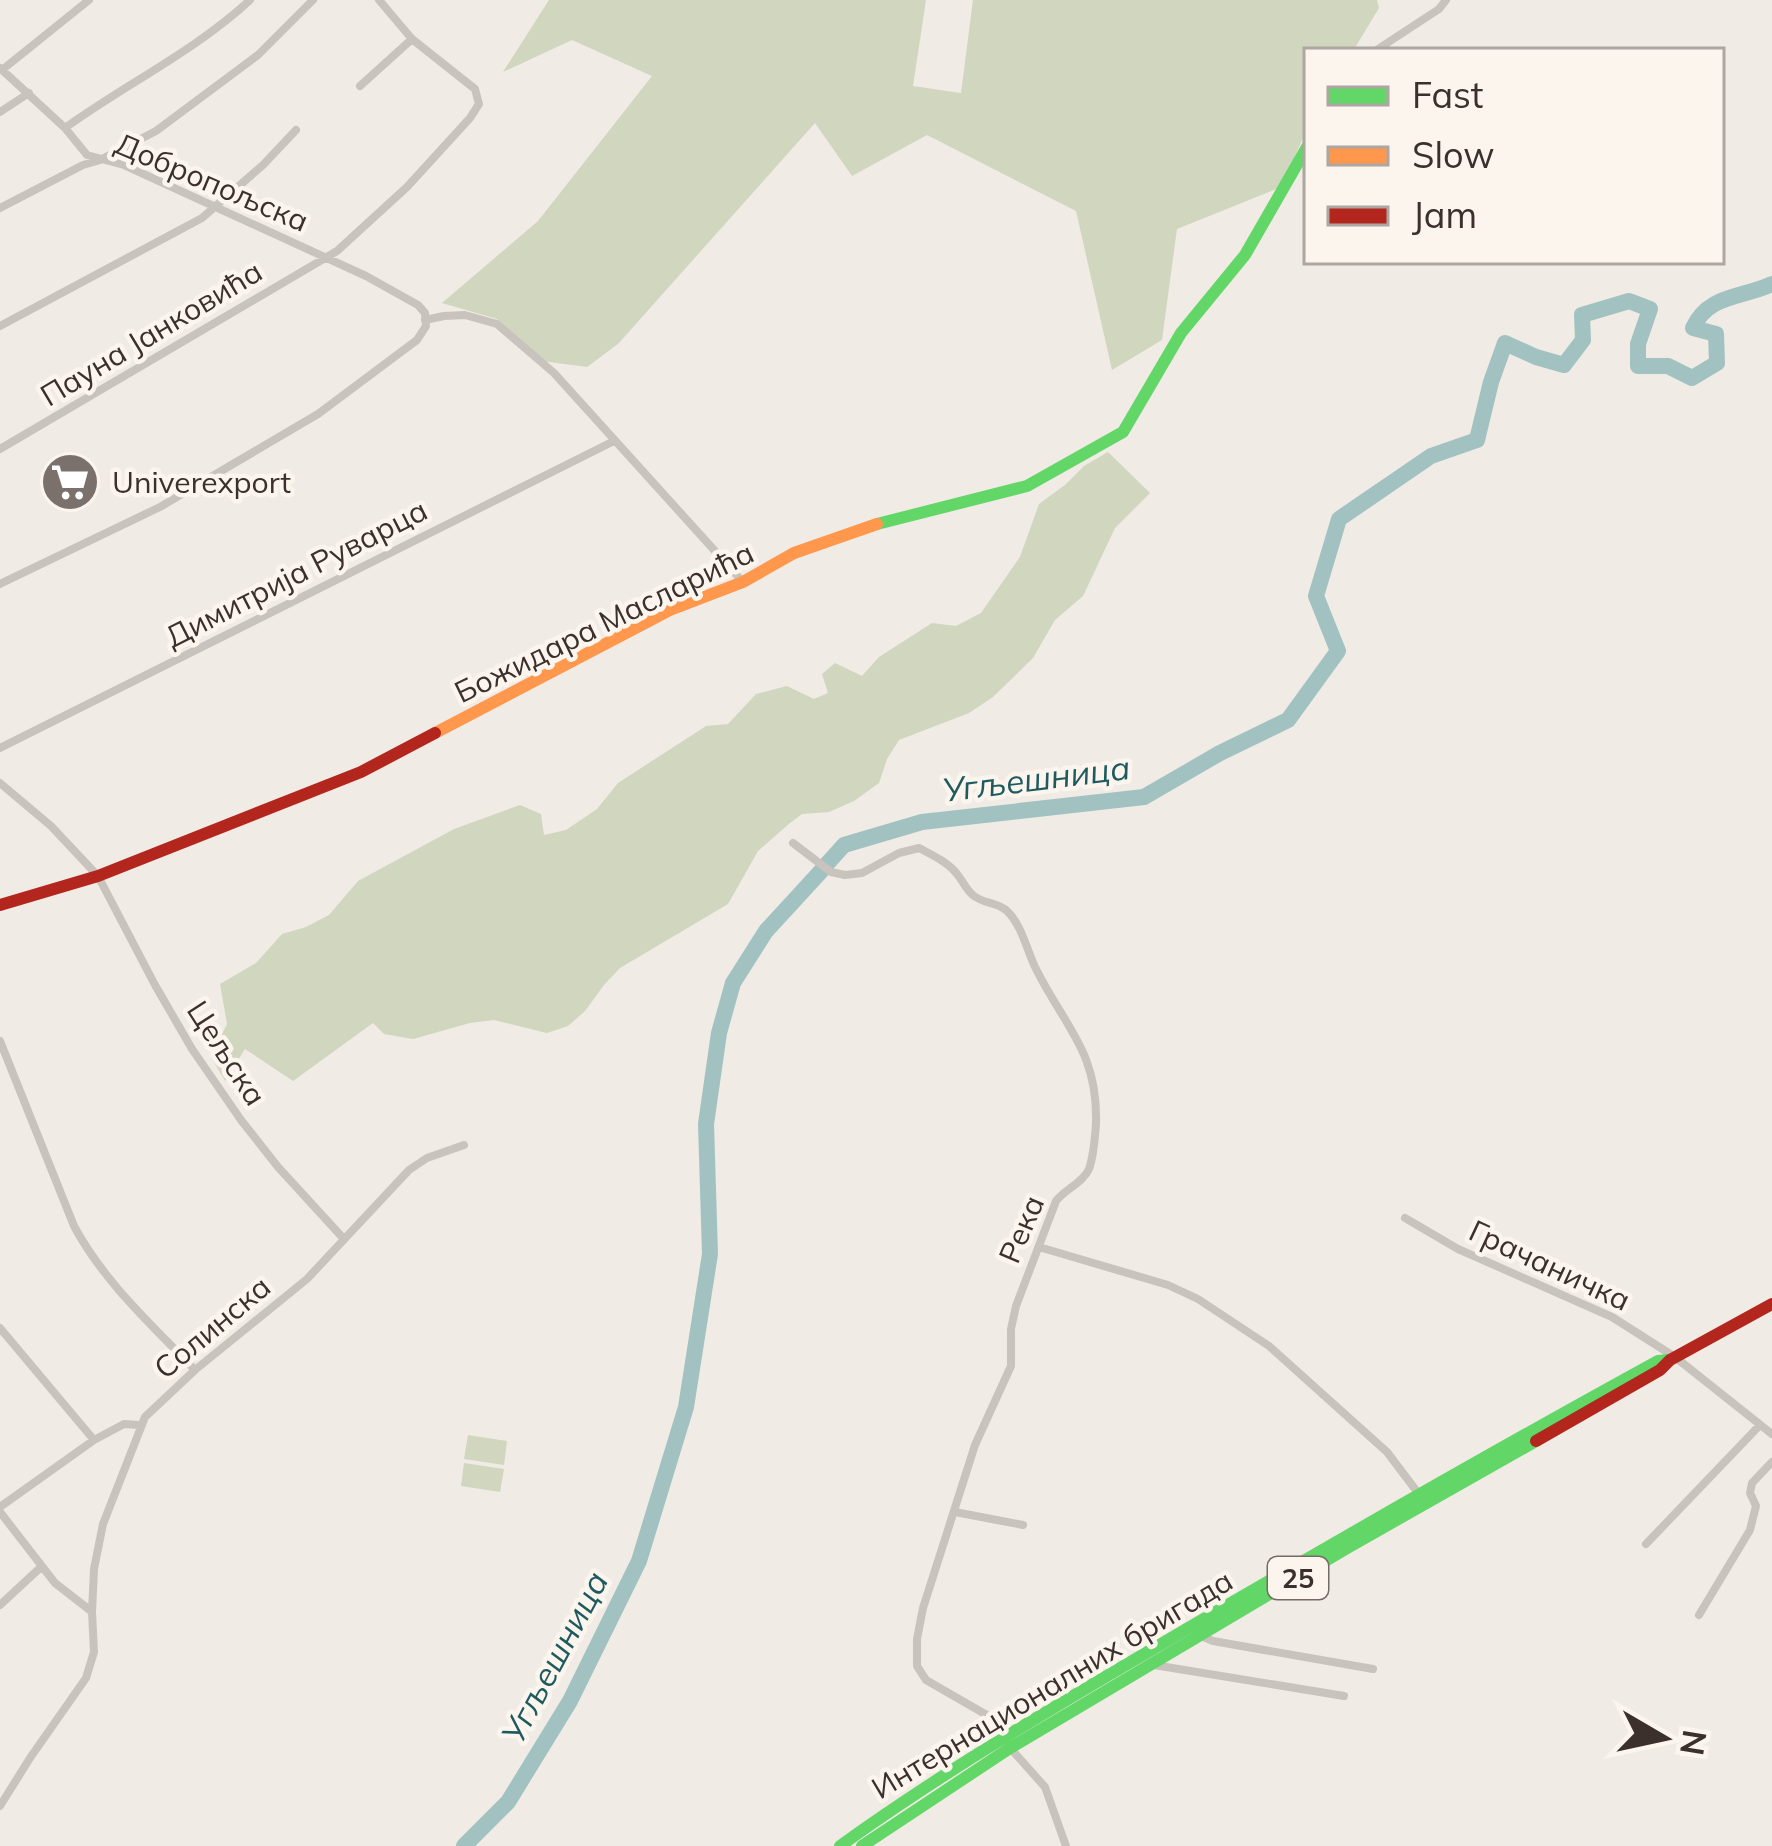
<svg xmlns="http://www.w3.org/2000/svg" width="1772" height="1846" font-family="Mulish,sans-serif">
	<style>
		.green { fill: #d1d6bf }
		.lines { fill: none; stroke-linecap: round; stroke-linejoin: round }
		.river { stroke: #a1c2c1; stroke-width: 16 }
		.street { stroke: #c9c3be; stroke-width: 8 }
		.fast { stroke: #63d668; stroke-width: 12 }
		.slow { stroke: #ff974d; stroke-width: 12 }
		.jam { stroke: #b3261e; stroke-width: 12 }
		.labels { text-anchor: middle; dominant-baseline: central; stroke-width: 9; stroke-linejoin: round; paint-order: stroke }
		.shield { fill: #fbf5ee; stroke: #756b66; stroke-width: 3 }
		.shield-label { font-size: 27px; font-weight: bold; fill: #3b302b }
		.street-label { font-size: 30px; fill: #3b302b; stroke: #fbf5ee }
		.poi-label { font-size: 30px; fill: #3b302b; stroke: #fbf5ee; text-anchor: start }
		.water-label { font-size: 33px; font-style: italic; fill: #1f5a5e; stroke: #fbf5ee }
	</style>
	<rect width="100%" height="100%" fill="#f0ebe5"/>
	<path class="green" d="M549,0h377l-13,86 48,7 12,-93h404l2,8 -26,43h-46v78l-26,58 -104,42 -15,111 -50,30 -36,-159 -149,-76 -75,41 -37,-53 -197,221 -31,23 -45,-6 -45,-42 -55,-16 96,-82 114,-145 -80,-36 -69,32z
		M1108,452l42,41 -35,35 -32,68 -28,24 -22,38 -40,39 -24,16 -70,27 -12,19 -8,24 -25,18 -25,11 -27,2 -12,9 -32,28 -30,53 -108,64 -16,17 -19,26 -17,15 -21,7 -53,-13 -24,3 -57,16 -29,-5 -11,-11 -80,58 -48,-32 -20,32 -14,-24 16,-33 -7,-40 36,-21 26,-29 24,-7 23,-12 29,-34 96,-52 66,-24 21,9 3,21 22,-5 31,-21 21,-26 88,-57 22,-2 28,-30 31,-8 27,13 14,-6 -6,-19 13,-11 27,13 17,-19 53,-34 24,3 25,-13 39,-56 19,-53 26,-19 19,-19z
		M468,1435l39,6 -3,24 -40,-6z
		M464,1463l40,6 -4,23 -39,-6z"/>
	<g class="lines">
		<path class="river" d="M826,865l18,-20 78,-23 222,-25 76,-44 68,-33 50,-69 -22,-55 23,-77 92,-63 46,-16 14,-58 14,-39 31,14 28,8 19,-25 -1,-25 47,-14 21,8 -12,35v22h30l24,12 25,-15 -1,-29 -23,-6c15,-34 50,-30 79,-44
			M464,1846l44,-44 62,-101 69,-140 47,-154 24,-153 -4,-130 13,-91 14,-50 33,-52 57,-62"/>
		<path class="street" d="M1375,51l64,-42 7,-9
			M0,68l65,60 22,27 37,10 242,111 52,29 7,8 1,13 -9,14 -99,74 -158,93 -160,77
			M2,70l87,-70
			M360,86l52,-47
			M0,112l29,-19
			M65,128c61,-44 130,-77 185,-128
			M0,208l83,-43 17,-5 56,-29 102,-76 55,-55
			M425,320l19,-4 21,-1 32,9 57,49 189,209
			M0,326l202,-108 61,-53 33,-35
			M0,449l337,-198 70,-64 63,-69 9,-14 -4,-15 -63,-50 -33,-39
			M0,748l614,-307
			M0,783l51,43 47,50 57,109 37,64 49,71 37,47 65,71
			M793,843l38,29 14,3 17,-2 37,-20 20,-5c13,7 29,14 38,26 6,7 9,16 17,22 10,8 24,6 33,15 15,14 20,40 29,58 29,58 62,83 60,154 -1,14 -2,32 -7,46 -6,14 -24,20 -33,32l-40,105 -5,23v37l-36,79 -52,163 -6,31v27l9,14 66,38 10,19
			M0,1041l74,185c30,56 77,98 121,144
			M1405,1218l53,31 154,68 63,40 97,77
			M1039,1247l129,38 30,14 71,47 118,106 31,41
			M0,1328l94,112
			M0,1507l94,-67 30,-16 16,1
			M0,1512l55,71 36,28
			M955,1512l68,13
			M1646,1544l114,-119
			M0,1605l41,-38
			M1699,1615l51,-85 6,-24 -6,-13 2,-10 20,-21
			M1201,1636l12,5 160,28
			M1154,1665l190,31
			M1011,1749l34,38 21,59
			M0,1806l30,-48 56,-80 8,-26 -2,-40 2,-43 9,-45 42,-107 50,-47 112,-91 102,-109 18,-12 37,-13"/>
		<path class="fast" d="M877,524l150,-38 96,-54 58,-99 64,-78 62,-108
			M840,1846c114,-82 236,-152 357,-223 152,-89 306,-177 461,-262l10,-1
			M862,1846l148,-98 337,-200 189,-107"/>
		<path class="slow" d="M435,733l235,-123 73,-28 51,-29 83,-29"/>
		<path class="jam" d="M0,905l98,-29 263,-104 74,-39
			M1536,1441l124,-71 10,-10 102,-56"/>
	</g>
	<defs>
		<symbol id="supermarket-disc" viewBox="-11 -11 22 22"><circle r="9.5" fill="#7a716c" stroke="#fbf5ee"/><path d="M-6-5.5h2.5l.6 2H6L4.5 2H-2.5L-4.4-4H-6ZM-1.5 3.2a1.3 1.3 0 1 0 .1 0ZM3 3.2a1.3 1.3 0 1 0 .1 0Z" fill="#fff"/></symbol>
	</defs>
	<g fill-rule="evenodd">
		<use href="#supermarket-disc" x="37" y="449" width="66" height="66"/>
	</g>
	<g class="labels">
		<rect class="shield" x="1268" y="1557" width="60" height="42" rx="9"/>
		<g class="shield-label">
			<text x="1298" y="1578">25</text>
		</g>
		<g class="street-label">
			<text transform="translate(212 182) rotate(23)">Добропољска</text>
			<text transform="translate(151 333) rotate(-31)">Пауна Јанковића</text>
			<text transform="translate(296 573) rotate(-27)">Димитрија Руварца</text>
			<text transform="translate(604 622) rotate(-26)">Божидара Масларића</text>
			<text transform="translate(227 1053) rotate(57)">Цељска</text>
			<text transform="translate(1021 1229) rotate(-67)">Река</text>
			<text transform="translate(1550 1265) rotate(25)">Грачаничка</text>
			<text transform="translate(212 1327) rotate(-40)">Солинска</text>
			<text transform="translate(1052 1684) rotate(-31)">Интернационалних бригада</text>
		</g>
		<g class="poi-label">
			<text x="112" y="482">Univerexport</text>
		</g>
		<g class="water-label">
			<text transform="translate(1036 778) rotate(-7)">Угљешница</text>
			<text transform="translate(554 1657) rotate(-62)">Угљешница</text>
		</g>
	</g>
	<rect x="1304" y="48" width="420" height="216" fill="#fbf5ee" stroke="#aea6a0" stroke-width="3"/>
	<rect x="1328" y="87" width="60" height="18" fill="#63d668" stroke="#aea6a0" stroke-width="3"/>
	<text x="1412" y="108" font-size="36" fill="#3b302b">Fast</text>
	<rect x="1328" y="147" width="60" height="18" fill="#ff974d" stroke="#aea6a0" stroke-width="3"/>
	<text x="1412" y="168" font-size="36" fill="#3b302b">Slow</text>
	<rect x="1328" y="207" width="60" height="18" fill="#b3261e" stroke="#aea6a0" stroke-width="3"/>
	<text x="1412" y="228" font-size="36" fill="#3b302b">Jam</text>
	<g transform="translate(1664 1738) rotate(99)" stroke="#fbf5ee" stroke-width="9" paint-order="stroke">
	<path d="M0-9L21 45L0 30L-21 45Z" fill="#3b302b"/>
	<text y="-18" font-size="33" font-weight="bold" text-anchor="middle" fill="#3b302b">N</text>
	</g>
</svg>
